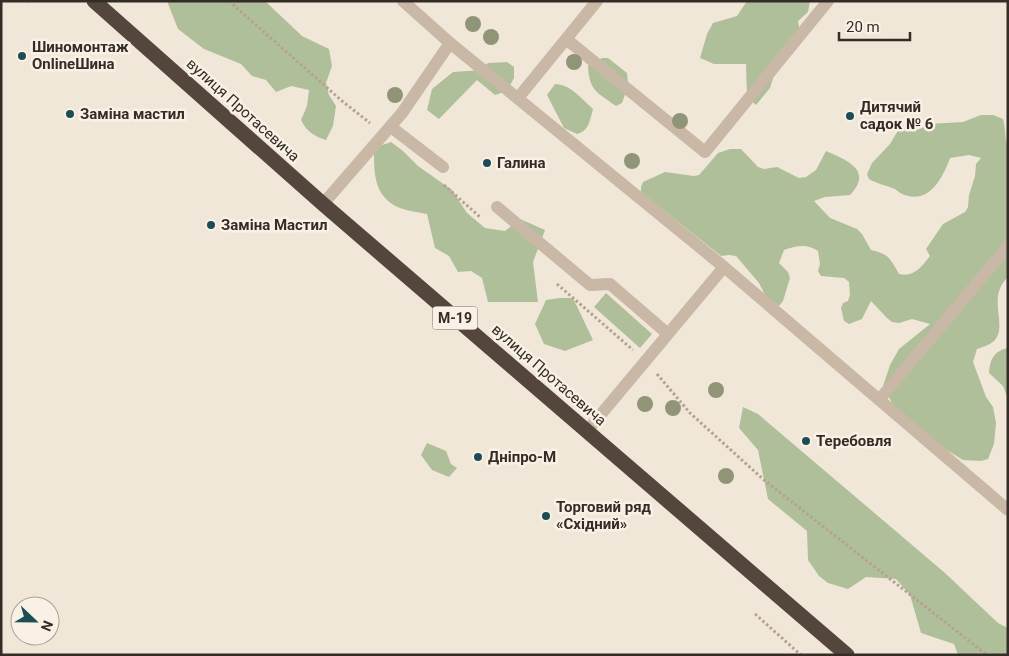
<svg xmlns="http://www.w3.org/2000/svg" width="1009" height="656" font-family="Roboto,sans-serif">
	<style>
		.green { fill: #afbf99 }
		.lines { fill: none; stroke-linecap: round; stroke-linejoin: round }
		.path { stroke: #b4a28f; stroke-width: 3; stroke-dasharray: 2.5 2.5; stroke-linecap: butt }
		.lane { stroke: #c8b8a5; stroke-width: 12 }
		.highway { stroke: #55463d; stroke-width: 15 }
		.tree { fill: #909578 }
		.poi-dot { fill: #1c4d55; stroke: #f9f1e5; stroke-width: 2 }
		.labels { text-anchor: middle; dominant-baseline: central; stroke-width: 5; stroke-linejoin: round; paint-order: stroke }
		.shield { fill: #f9f1e5; stroke: #6f675f; stroke-width: 1 }
		.shield-label { font-size: 14px; font-weight: bold; fill: #342c26 }
		.poi-label { font-size: 15px; font-weight: bold; fill: #342c26; stroke: #f9f1e5; text-anchor: start }
		.street-label { font-size: 15px; fill: #342c26; stroke: #f9f1e5 }
	</style>
	<rect width="100%" height="100%" fill="#f1e7d8"/>
	<path class="green" d="M167,1h98l37,35 27,13 3,17 -6,17 3,12 7,11 -3,20 -7,14c-12,-4 -19,-8 -25,-20l6,-14 2,-16 -18,-4 -15,6 -10,-12 -14,-4 -11,-12 -37,-15 -26,-20z
		M747,1h63l-2,11 -10,9 2,13 -19,18 -11,36 -14,17 -9,-8 -1,-33h-32l-14,-6 7,-24 6,-11 24,-7z
		M602,58h6l19,15 1,13 -6,17 -6,3c-18,-13 -27,-15 -28,-40z
		M507,62l7,5v11l-7,13 -12,4 -18,-15 -38,39 -12,-9 5,-21 21,-17 28,-2 7,-7z
		M555,84c15,0 27,15 38,25 -3,11 -4,22 -16,25l-13,-6 -17,-33z
		M981,115h12l10,4c3,9 1,19 5,28v130c-22,21 0,47 -13,63 -5,5 -12,7 -18,9l-4,13 13,35 7,10 3,16 -2,21 -6,15 -7,2 -18,-1 -57,-35 -5,-5 -18,-34 7,-21 9,-16 31,-25 -18,-5 -13,4 -7,-1 -5,-4 -16,-17 -9,18 -13,5 -5,-3 -3,-13 2,-5 5,-2 2,-6 -1,-13 -5,-4 -23,-2 -3,-5 2,-7 -2,-13c-11,-8 -23,-5 -34,-1l-5,13 9,9 2,6 -7,23 -4,5 -14,-11 -6,-12 -23,-27 -7,-1 -8,1 -80,-64v-5l2,-5 22,-10 29,4 5,-1 19,-22 12,-4h11l17,18 6,2 13,-2 22,11 7,-1 10,-7 10,-19c20,9 48,19 24,44l-25,2 -11,4 16,17 27,11 5,5 9,16c18,4 19,8 28,24 15,4 23,-8 31,-18l-4,-7 17,-25 22,-12 3,-5 1,-12 6,-19 1,-12 5,-6 -12,-3 -19,3c-7,19 -20,46 -45,37 -4,-1 -7,-4 -10,-6 -9,-4 -18,-5 -26,-10l-2,-5 5,-11 18,-19 9,-15 12,-1 6,2 12,-6 34,-2z
		M391,142l12,9 15,15 34,24 15,23 18,15 20,3 15,-12 25,11 -12,32 5,40h-50l-6,-24 -11,-7 -13,1 -9,-16 -14,-8 -8,-34c-9,-2 -19,-3 -27,-6 -27,-11 -26,-36 -26,-60z
		M606,293l46,41 -12,14 -46,-41z
		M560,298h13l20,42 -28,11 -21,-7 -9,-20 11,-24z
		M1008,348v51l-5,-13 -14,-13c1,-14 5,-22 19,-25z
		M743,407l15,7 187,159 53,50 10,5v27h-50l-4,-11 -33,-11 -11,-38 -14,-16 -30,-2 -18,12 -20,-6 -9,-7 -11,-16 -1,-29 -39,-32 -10,-49 -19,-22z
		M427,443l19,8 5,13 6,4 -8,9 -17,-7 -11,-15z"/>
	<g class="lines">
		<path class="path" d="M229,1l113,100 28,22
			M26,2l1,-1
			M444,185l36,32
			M557,284l76,66
			M657,374l33,39 74,67 223,175
			M755,614l46,41"/>
		<path class="lane" d="M403,1l47,42 274,224 284,243
			M566,39l139,113 123,-151
			M518,98l79,-97
			M391,127l52,40
			M323,204l79,-91 48,-70
			M497,207l93,78 20,-1 58,50
			M879,400l129,-154
			M587,431l137,-164"/>
		<path class="highway" d="M94,1l229,203 524,451"/>
	</g>
	<g class="tree">
		<circle cx="473" cy="24" r="8"/>
		<circle cx="491" cy="37" r="8"/>
		<circle cx="574" cy="62" r="8"/>
		<circle cx="395" cy="95" r="8"/>
		<circle cx="680" cy="121" r="8"/>
		<circle cx="632" cy="161" r="8"/>
		<circle cx="716" cy="390" r="8"/>
		<circle cx="645" cy="404" r="8"/>
		<circle cx="673" cy="408" r="8"/>
		<circle cx="726" cy="476" r="8"/>
	</g>
	<g class="poi-dot">
		<circle cx="22" cy="56" r="5"/>
		<circle cx="70" cy="114" r="5"/>
		<circle cx="850" cy="116" r="5"/>
		<circle cx="487" cy="163" r="5"/>
		<circle cx="211" cy="225" r="5"/>
		<circle cx="806" cy="441" r="5"/>
		<circle cx="478" cy="457" r="5"/>
		<circle cx="546" cy="516" r="5"/>
	</g>
	<g class="labels">
		<rect class="shield" x="432.5" y="306.5" width="45" height="23" rx="4"/>
		<g class="shield-label">
			<text x="455" y="318">М-19</text>
		</g>
		<g class="poi-label">
			<text x="32" y="47">Шиномонтаж<tspan x="32" dy="17">OnlineШина</tspan></text>
			<text x="860" y="107">Дитячий<tspan x="860" dy="17">садок № 6</tspan></text>
			<text x="80" y="114">Заміна мастил</text>
			<text x="497" y="163">Галина</text>
			<text x="221" y="225">Заміна Мастил</text>
			<text x="816" y="441">Теребовля</text>
			<text x="488" y="457">Дніпро-М</text>
			<text x="556" y="507">Торговий ряд<tspan x="556" dy="17">«Східний»</tspan></text>
		</g>
		<g class="street-label">
			<text transform="translate(243 110) rotate(42)">вулиця Протасевича</text>
			<text transform="translate(549 375) rotate(41)">вулиця Протасевича</text>
		</g>
	</g>
	<rect width="1009" height="656" fill="none" stroke="#342c26" stroke-width="5"/>
	<g transform="translate(35 621) rotate(112)"><circle r="24" fill="#f9f1e5" stroke="#aaa299"/>
	<path d="M0-4L9 19L0 12L-9 19Z" fill="#1c4d55"/>
	<text y="-8" font-size="14" font-weight="bold" text-anchor="middle" fill="#342c26">N</text>
	</g>
	<path d="M839 32v8h71v-8" fill="none" stroke="#342c26" stroke-width="2.5"/>
	<text x="846" y="32" font-size="15" fill="#342c26" stroke="#f9f1e5" stroke-width="4" paint-order="stroke">20 m</text>
</svg>
